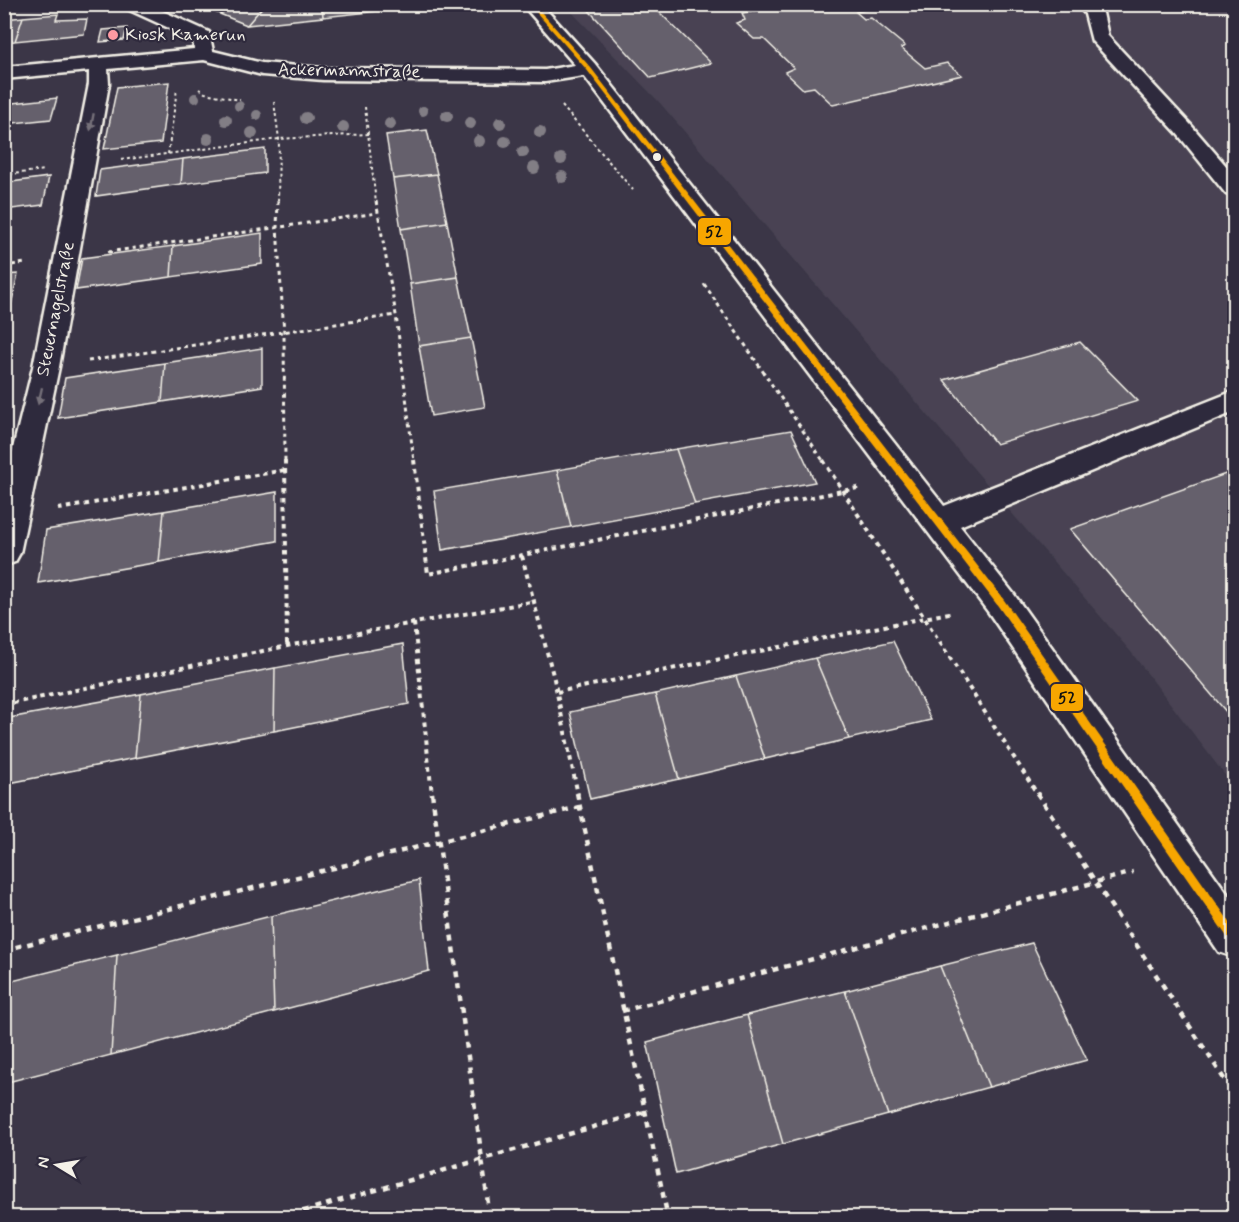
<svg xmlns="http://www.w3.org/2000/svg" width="1239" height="1222" font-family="Mynerve,sans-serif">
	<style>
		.built { fill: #484352 }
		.building { fill: #65616c; stroke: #f4f1e8; stroke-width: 1.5 }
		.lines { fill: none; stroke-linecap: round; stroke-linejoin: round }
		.minor-casing { stroke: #f4f1e8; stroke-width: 5 }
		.path-far3 { stroke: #f4f1e8; stroke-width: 2; stroke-dasharray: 3 3; stroke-linecap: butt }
		.path-far2 { stroke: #f4f1e8; stroke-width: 3; stroke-dasharray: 4 4; stroke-linecap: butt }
		.path-far1 { stroke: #f4f1e8; stroke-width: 4; stroke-dasharray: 4.5 4.5; stroke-linecap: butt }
		.path { stroke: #f4f1e8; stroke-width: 4.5; stroke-dasharray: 6 6; stroke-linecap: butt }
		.minor { fill: #2f2a3d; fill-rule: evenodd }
		.bus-1-casing { stroke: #2f2a3d; stroke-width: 5 }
		.bus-1 { fill: #f7a600; fill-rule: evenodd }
		.tree { fill: #827e85 }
		.oneway { fill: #747079 }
		.poi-dot { fill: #ff9aa2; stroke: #2f2a3d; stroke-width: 2 }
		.bus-dot { fill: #f4f1e8; stroke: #2f2a3d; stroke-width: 2 }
		.labels { text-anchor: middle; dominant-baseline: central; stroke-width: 4.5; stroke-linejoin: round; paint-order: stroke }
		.far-poi-label { font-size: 18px; fill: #f4f1e8; stroke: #2f2a3d; text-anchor: start }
		.far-street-label { font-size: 18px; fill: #f4f1e8; stroke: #2f2a3d }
		.line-badge { stroke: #2f2a3d; stroke-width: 2 }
		.pale-badge-label { font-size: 16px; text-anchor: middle; font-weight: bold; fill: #111 }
	</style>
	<rect width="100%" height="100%" fill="#3b3647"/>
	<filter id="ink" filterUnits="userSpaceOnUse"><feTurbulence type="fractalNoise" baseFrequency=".0167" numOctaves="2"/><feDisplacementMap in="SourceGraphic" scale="12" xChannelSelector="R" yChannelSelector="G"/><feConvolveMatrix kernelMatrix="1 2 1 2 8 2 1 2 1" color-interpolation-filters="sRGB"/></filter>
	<g filter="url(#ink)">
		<path class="built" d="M565,5h669v782l-103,-135 -471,-549z"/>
		<path class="building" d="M195,4h70l-18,21z
			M265,4h57l1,13 -76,8z
			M322,4h46l1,8 -46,5z
			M368,4h32v5l-31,3z
			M400,4h47l-47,5z
			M583,4h68l60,59 -60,15z
			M788,4h87l4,3 -23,5 8,7 7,-1 34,28 -4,2 24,20 22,-5 15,12 -129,30 -19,-18 -11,2 -18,-17 9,-4 -30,-29h-10l-18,-16 9,-3 -3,-7z
			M58,14l-2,6 31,-1 -3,15 -69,7 8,-24z
			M23,17l-8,24 -11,1v-23z
			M127,28l-3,12 -24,2 3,-12z
			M169,82l-8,61 -57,6 13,-62z
			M57,98l-6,21 -47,5v-20z
			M427,130l10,44 -44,5 -7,-44z
			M265,149v24l-84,11 2,-25z
			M183,159l-2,25 -85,12 4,-26z
			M437,174l10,48 -46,7 -8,-50z
			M49,177l-6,28 -39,5v-27z
			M447,222l11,55 -48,7 -9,-55z
			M262,233v31l-91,13 2,-31z
			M173,246l-2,31 -95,13 6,-32z
			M18,274l-7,31 -7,1v-31z
			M458,277l13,61 -52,8 -9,-62z
			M471,338l14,69 -54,9 -12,-70z
			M1080,342l58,59 -142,43 -52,-64z
			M262,348v38l-100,16 3,-39z
			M165,363l-3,39 -104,16 7,-40z
			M791,430l24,52 -120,22 -19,-55z
			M676,449l19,55 -124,23 -14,-57z
			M557,470l14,57 -129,23 -8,-59z
			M1234,471v250l-164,-192z
			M277,492v49l-118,21 5,-51z
			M164,511l-5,51 -121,21 8,-53z
			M893,641l38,79 -82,19 -34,-81z
			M403,644l6,60 -135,27 1,-63z
			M815,658l34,81 -84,20 -29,-83z
			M275,668l-1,63 -139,27 6,-64z
			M736,676l29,83 -86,20 -24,-85z
			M141,694l-6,64 -131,26v-65z
			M655,694l24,85 -89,20 -20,-87z
			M419,880l10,91 -155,41 -3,-96z
			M271,916l3,96 -163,43 6,-100z
			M1032,943l55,117 -98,27 -49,-121z
			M117,955l-6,100 -107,28v-100z
			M940,966l49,121 -101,28 -43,-124z
			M845,991l43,124 -105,29 -36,-129z
			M747,1015l36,129 -107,30 -29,-132z"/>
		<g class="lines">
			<defs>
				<path id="minor" d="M122,4h25l62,28 4,19 49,12 61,5 222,2 30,-5 -53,-61h19l55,61 348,441 290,-115v21l-274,114 53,67 221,310v54l-15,-5 -230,-339 -405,-537 -39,6 -222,-2 -61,-5 -58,-15 -96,9 1,15 -50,283 -39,186 -5,9 -11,4v-81l29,-118 56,-283v-13l-85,8v-12l190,-18 -1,-10 -68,-31z
					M1077,4h19l7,9 5,23 82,88 44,51v21l-8,-2 -50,-62 -84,-91 -7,-27z"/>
			</defs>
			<use href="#minor" class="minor-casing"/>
			<path class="path-far3" d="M199,89l6,4 35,7
				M274,102l5,37 -1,64
				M562,106l71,84
				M365,107l11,96
				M168,154l9,-65
				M121,160l158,-21 89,-5
				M4,175l41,-5"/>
			<path class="path-far2" d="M278,201l-1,26 7,106 1,129
				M376,201l20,114 18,147
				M108,252l269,-39
				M4,266l22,-3
				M704,284l120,178
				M88,361l308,-46"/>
			<path class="path-far1" d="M285,460l2,186
				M414,460l14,114 434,-87
				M823,460l215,335
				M58,509l227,-39
				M522,556l32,123 24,116
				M414,623l18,172
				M557,692l397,-80
				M4,705l283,-59 249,-45"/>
			<path class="path" d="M432,793l58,425
				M577,793l91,425
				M1037,793l197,301
				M4,950l575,-143
				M622,1011l511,-139
				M280,1218l368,-107"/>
			<use href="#minor" class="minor"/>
			<defs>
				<path id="bus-1" d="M529,4h5l57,64 413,532 230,328v14l-4,-1 -232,-335 -411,-536z"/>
			</defs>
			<use href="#bus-1" class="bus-1-casing"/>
			<use href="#bus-1" class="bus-1"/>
		</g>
		<g class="tree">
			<circle cx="195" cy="98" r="5"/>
			<circle cx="239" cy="106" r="5"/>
			<circle cx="423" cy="111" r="5"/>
			<circle cx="257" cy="115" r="5"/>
			<circle cx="447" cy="116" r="6"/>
			<circle cx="306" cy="118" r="6"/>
			<circle cx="226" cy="120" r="6"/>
			<circle cx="470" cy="123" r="6"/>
			<circle cx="500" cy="123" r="6"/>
			<circle cx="390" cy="124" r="6"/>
			<circle cx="343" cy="127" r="6"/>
			<circle cx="540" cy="132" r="6"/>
			<circle cx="252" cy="133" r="6"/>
			<circle cx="208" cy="139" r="6"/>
			<circle cx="479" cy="141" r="6"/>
			<circle cx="505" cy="142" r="6"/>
			<circle cx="523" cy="152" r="6"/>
			<circle cx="561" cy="159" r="6"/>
			<circle cx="534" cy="168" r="6"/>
			<circle cx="562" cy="177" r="6"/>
		</g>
		<defs><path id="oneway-solid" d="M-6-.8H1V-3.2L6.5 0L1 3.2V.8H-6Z" transform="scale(1.5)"/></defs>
		<g class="oneway">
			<use href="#oneway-solid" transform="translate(92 122) rotate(101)"/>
			<use href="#oneway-solid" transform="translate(40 396) rotate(103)"/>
		</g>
	</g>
	<circle class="poi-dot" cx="113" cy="35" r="6"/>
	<circle class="bus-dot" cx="657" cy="157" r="5"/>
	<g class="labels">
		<g class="far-poi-label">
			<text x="125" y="35">Kiosk Kamerun</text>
		</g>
		<g class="far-street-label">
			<text transform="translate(349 71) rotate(1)">Ackermannstraße</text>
			<text transform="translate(56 309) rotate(-79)">Steuernagelstraße</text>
		</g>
	</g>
	<g class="line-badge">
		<rect x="697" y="217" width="35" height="29" rx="6" fill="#f7a600"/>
		<rect x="1050" y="683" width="34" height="29" rx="6" fill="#f7a600"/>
	</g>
	<g class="pale-badge-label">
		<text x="714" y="237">52</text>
		<text x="1067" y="703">52</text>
	</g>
	<rect width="1239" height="1222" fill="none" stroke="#2f2a3d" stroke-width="24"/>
	<rect x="12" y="12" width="1215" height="1198" fill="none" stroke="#f4f1e8" stroke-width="2" filter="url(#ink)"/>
	<g transform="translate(57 1165) rotate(281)" stroke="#2f2a3d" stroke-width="4.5" paint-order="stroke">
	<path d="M0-4.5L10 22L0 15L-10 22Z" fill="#f4f1e8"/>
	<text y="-9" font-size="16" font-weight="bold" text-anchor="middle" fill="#f4f1e8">N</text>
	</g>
</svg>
